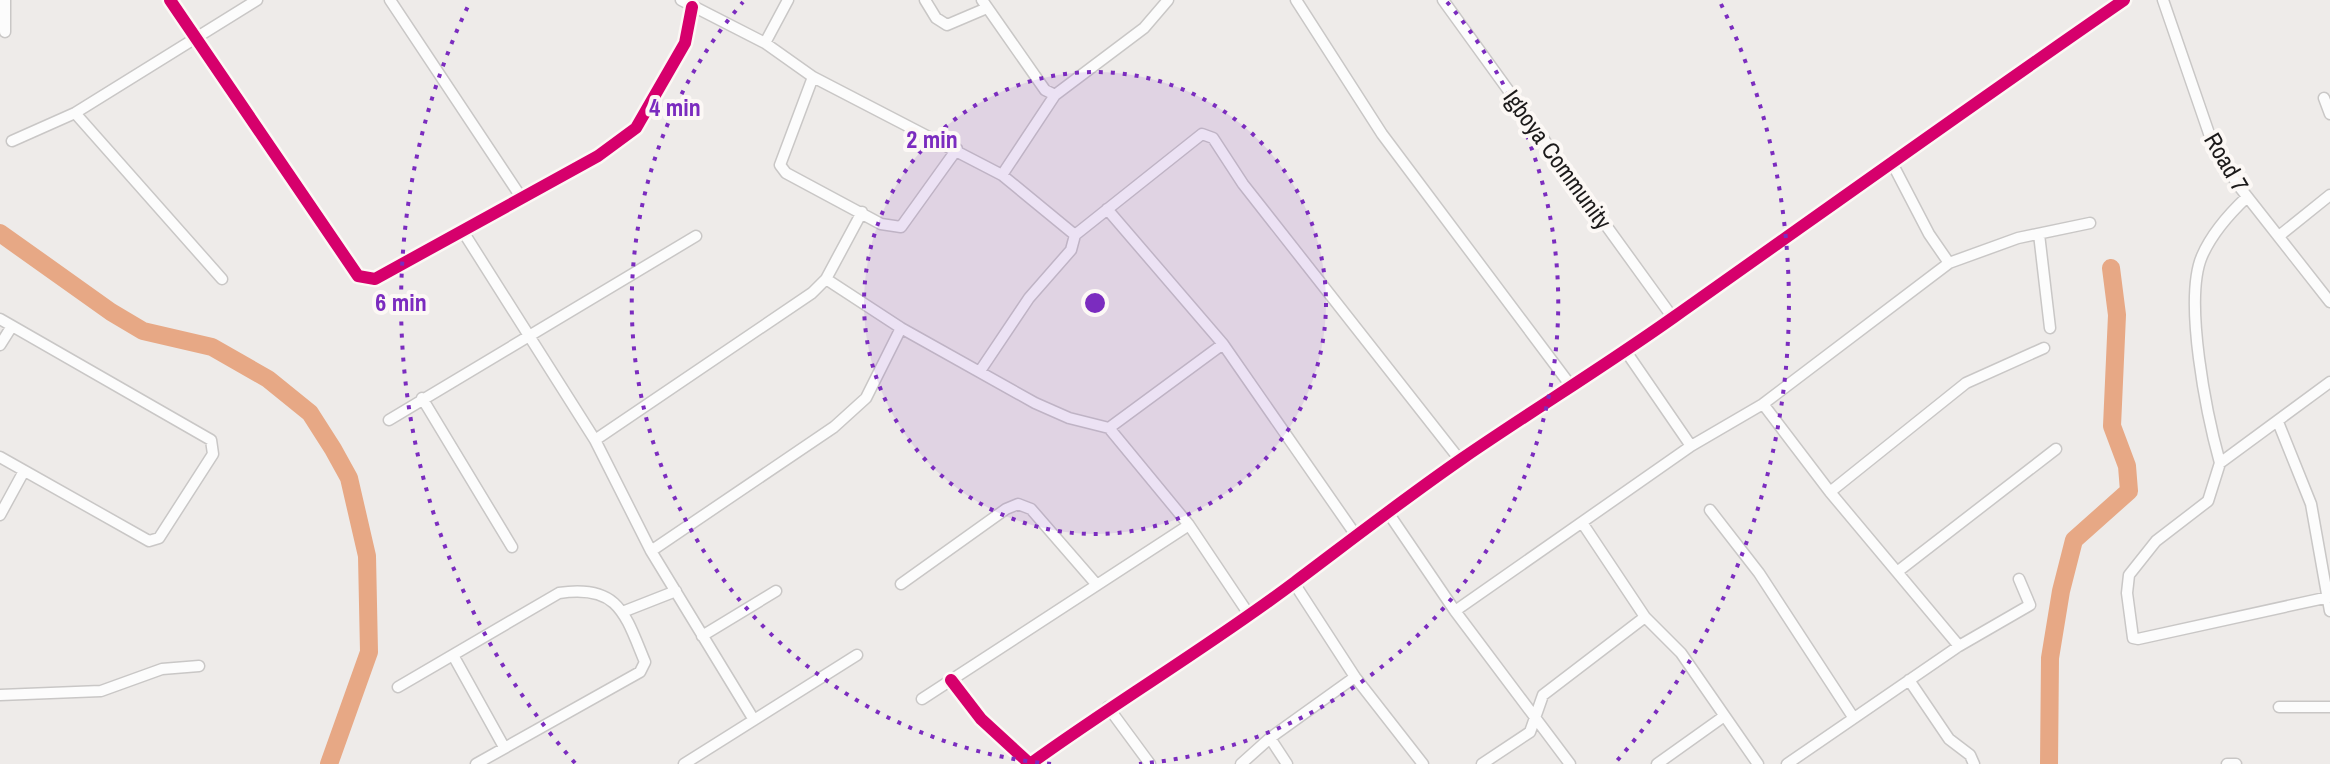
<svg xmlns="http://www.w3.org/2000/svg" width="2330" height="764" font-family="'Archivo Narrow',sans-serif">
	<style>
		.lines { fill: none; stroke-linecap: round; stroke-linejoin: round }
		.river { stroke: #e7a885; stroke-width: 18 }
		.street-casing { stroke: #c9c7c6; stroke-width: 13 }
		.street { stroke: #fcfcfc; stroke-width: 10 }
		.cycleway-casing { stroke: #fcf8f5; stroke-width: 17 }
		.cycleway { stroke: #d6006c; stroke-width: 12 }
		.ring { fill: none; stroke: #7b2cbf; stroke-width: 4; stroke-dasharray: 4 8 }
		.labels { text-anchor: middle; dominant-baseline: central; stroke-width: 8; stroke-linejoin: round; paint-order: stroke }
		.street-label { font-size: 24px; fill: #1c1a1a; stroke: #fcf8f5 }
		.centre { fill: #7b2cbf; stroke: #fcf8f5; stroke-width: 4 }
		.ring-label { font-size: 24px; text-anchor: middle; font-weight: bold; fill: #7b2cbf; stroke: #fcf8f5; stroke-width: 8; stroke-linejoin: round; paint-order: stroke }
	</style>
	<rect width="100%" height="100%" fill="#eeebe9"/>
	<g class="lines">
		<path class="river" d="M0,233l111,79 32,19 69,16 56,32 42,34 23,36 16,29 18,78 2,96 -40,112
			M2049,764l1,-106 11,-67 13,-51 55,-49 -2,-25 -15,-40 5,-111 -6,-47"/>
		<defs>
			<path id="street" d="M5,0v32
				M170,0l188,276 17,3 223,-123 38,-28 49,-85 7,-36
				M390,0l131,197
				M681,0l84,43 48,34 189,98 73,60
				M925,0l11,18 11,7 40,-17
				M982,0l63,90 10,5
				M1296,0l86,134 189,252
				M1443,0l230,318
				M2163,0l51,148 24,37 92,117
				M765,43l23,-43
				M813,77l-33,88 6,8 95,51 20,3 56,-78
				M2324,98l6,16
				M75,113l147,166
				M12,141l63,-28 182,-113
				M1891,161l38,73 20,29
				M1002,175l53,-80 89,-67 24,-28
				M1107,209l116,135 132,190
				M462,230l133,210 56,111 103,169
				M2039,234l11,94
				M2279,236l51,-41
				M826,279l75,49 134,75 34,15 40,10 80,97 59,88
				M0,319l211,121 2,14 -54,84 -10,3 -149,-84
				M0,345l12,-19
				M1625,350l66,96
				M980,371l49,-73 42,-48 4,-15 127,-101 11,4 30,46 217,276
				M422,398l90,149
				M1763,404l67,88 129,154
				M389,420l307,-184
				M2278,422l33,82 19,107
				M1109,428l114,-84
				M595,440l217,-147 14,-14 36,-67
				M2220,463c-13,-47 -37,-163 -18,-207 10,-23 28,-43 45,-59
				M1830,492l136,-109 78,-35
				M1710,510l49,63 94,144
				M1389,514l66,97 115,153
				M0,515l24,-44
				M1583,524l62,93 36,36 77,111
				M651,551l183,-124 32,-29 35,-70
				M1897,572l159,-123
				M1294,583l61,94 68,87
				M901,584l105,-75 12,-5 13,5 66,76
				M2329,597l-191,42 -5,-1 -6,-45 2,-18 27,-34 52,-40 12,-38 110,-81
				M625,611l51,-20
				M1455,611l236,-165 72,-42 186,-141 69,-25 72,-15
				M702,636l74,-45
				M454,657l50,90
				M951,680l30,39 49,45c87,-63 180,-118 265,-182 56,-42 110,-84 168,-124 70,-48 142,-92 211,-141 150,-106 299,-213 450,-317
				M1909,680l40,59 21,16 4,9
				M398,687l161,-94c60,-9 66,21 86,69l-5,10 -164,92
				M0,695l101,-4 61,-22 37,-3
				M922,699l267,-174
				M1108,707l42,57
				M2279,707h51
				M1270,738l17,26
				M684,764l173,-109
				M1241,764l29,-26 85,-61
				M1482,764l48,-32 13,-37 102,-78
				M1657,764l66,-47
				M1787,764l172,-118 71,-41 -11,-26
				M2227,764h9"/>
		</defs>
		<use href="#street" class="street-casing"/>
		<use href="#street" class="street"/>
		<defs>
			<path id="cycleway" d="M170,0l188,276 17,3 223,-123 38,-28 49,-85 7,-36
				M951,680l30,39 49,45c87,-63 180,-118 265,-182 56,-42 110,-84 168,-124 70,-48 142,-92 211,-141 150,-106 299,-213 450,-317"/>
		</defs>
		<use href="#cycleway" class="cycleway-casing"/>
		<use href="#cycleway" class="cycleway"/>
	</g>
	<circle cx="1095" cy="303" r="231" fill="#7b2cbf" fill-opacity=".12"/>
	<g class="ring">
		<circle cx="1095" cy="303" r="231"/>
		<path d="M1051 764A463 463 0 0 1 743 2M1447 2A463 463 0 0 1 1139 764"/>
		<path d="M575 763A694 694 0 0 1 469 4M1721 4A694 694 0 0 1 1615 763"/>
	</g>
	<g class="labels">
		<g class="street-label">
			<text transform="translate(1558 159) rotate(54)">Igboya Community</text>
			<text transform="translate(2227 162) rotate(60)">Road 7</text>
		</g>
	</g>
	<circle cx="1095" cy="303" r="12" class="centre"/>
	<g class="ring-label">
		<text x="675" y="116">4 min</text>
		<text x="932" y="148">2 min</text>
		<text x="401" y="311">6 min</text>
	</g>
</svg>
